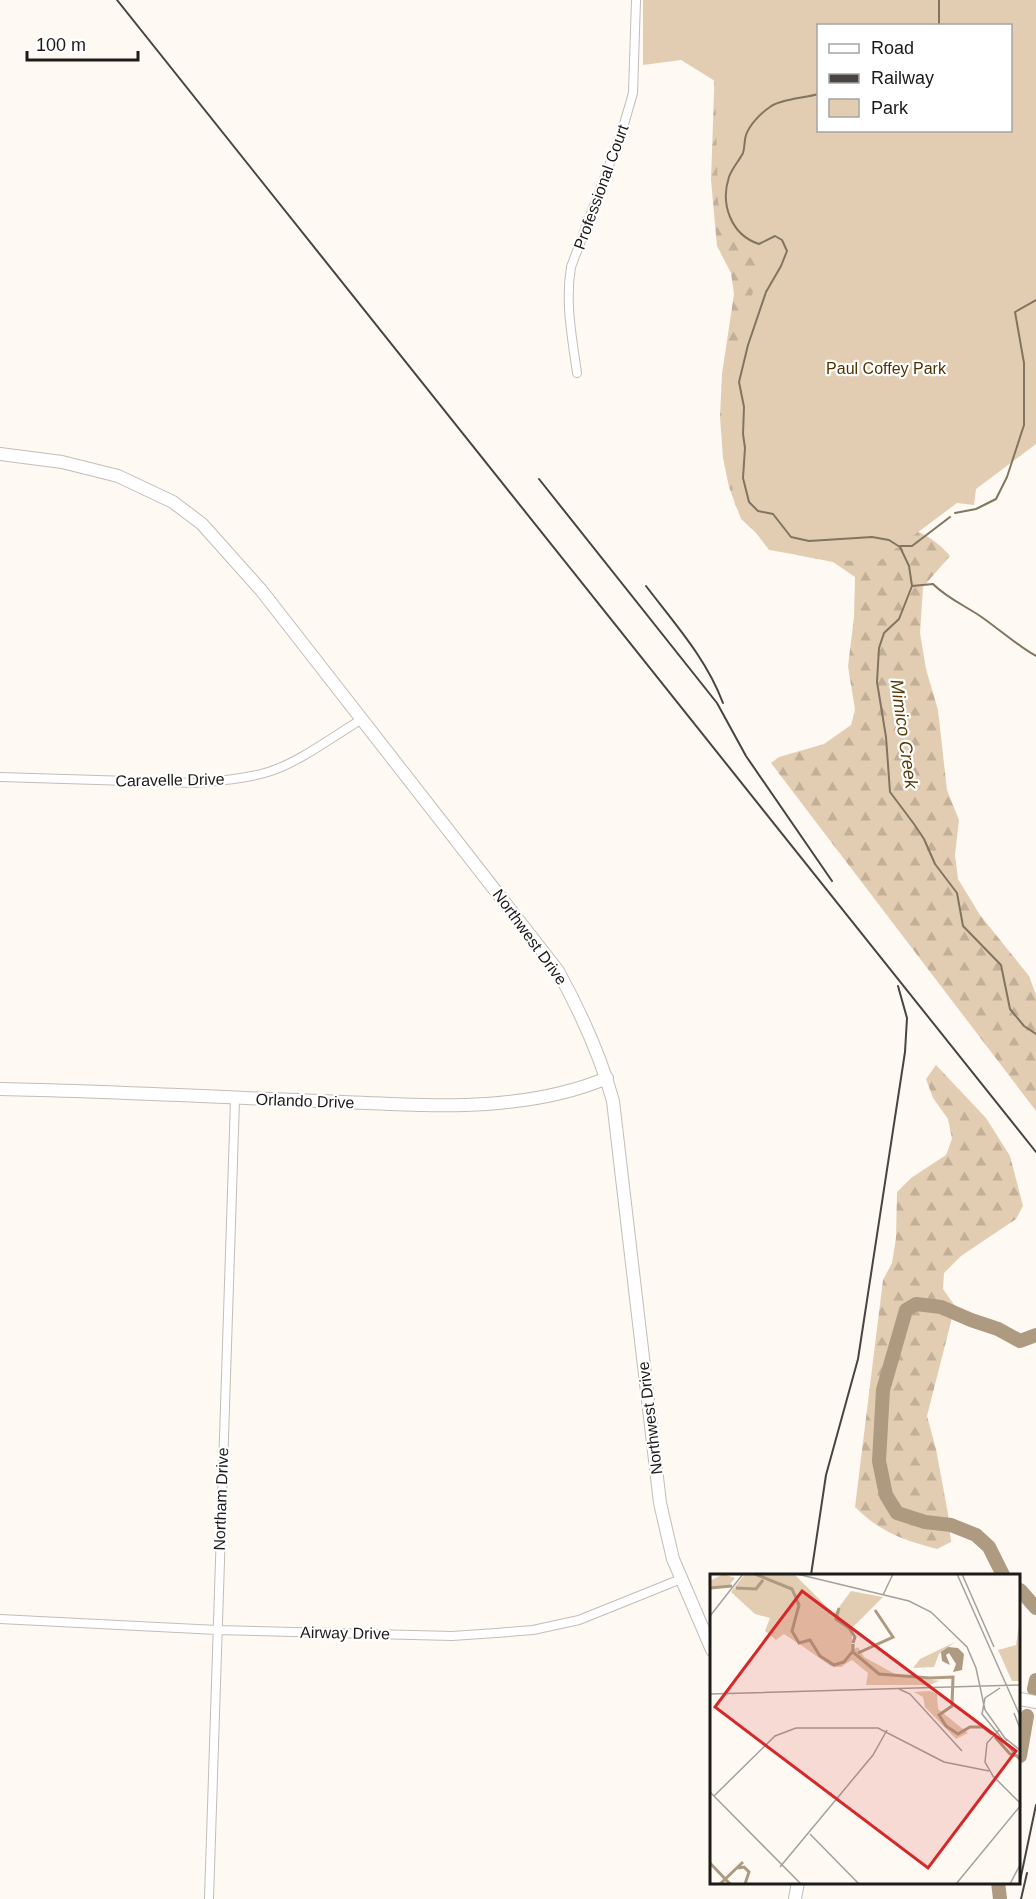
<svg xmlns="http://www.w3.org/2000/svg" width="1036" height="1899" font-family="Helvetica,sans-serif">
	<style>
		.forest { fill: url(#forest-firs) }
		.park { fill: #e3cdb2; fill-rule: evenodd }
		.lines { fill: none; stroke-linecap: round; stroke-linejoin: round }
		.stream { stroke: #827461; stroke-width: 2 }
		.river { stroke: #ae9a80; stroke-width: 14 }
		.street-casing { stroke: #c3bdb7; stroke-width: 10 }
		.secondary-casing { stroke: #c3bdb7; stroke-width: 14 }
		.street { stroke: #fff; stroke-width: 8 }
		.secondary { stroke: #fff; stroke-width: 12 }
		.rail { stroke: #474441; stroke-width: 2 }
		.labels { text-anchor: middle; dominant-baseline: central; stroke-width: 4.5; stroke-linejoin: round; paint-order: stroke }
		.street-label { font-size: 16px; fill: #1d1b19; stroke: #fff }
		.park-label { font-size: 16px; fill: #513300; stroke: #fff }
		.water-label { font-size: 18px; font-style: italic; fill: #583a08; stroke: #fff }
		.inset-river { fill: none; stroke: #ae9a80; stroke-width: 3 }
		.inset-road { fill: none; stroke: #a4a09b; stroke-width: 1.5 }
		.view { fill: #d62828; fill-opacity: 0.15; stroke: #d62828; stroke-width: 3 }
		.inset-edge { fill: none; stroke: #1d1b19; stroke-width: 3 }
	</style>
	<defs>
		<pattern id="forest-firs" width="22" height="20" patternUnits="userSpaceOnUse" patternTransform="scale(1.5)"><rect width="22" height="20" fill="#e3cdb2"/><path d="M5 1l3.5 6h-7zM16 11l3.5 6h-7z" fill="#c2af98"/></pattern>
	</defs>
	<rect width="100%" height="100%" fill="#fef9f2"/>
	<path class="forest" d="M715,64l144,446c31,11 70,19 91,46l-27,31 -3,46 6,36 12,41 9,80 12,30 -4,35 3,24 22,36 49,61 7,19v116l-265,-348 8,-6 45,-13 27,-19 4,-15 -7,-44 6,-49 1,-40 -22,-15 -36,-7 -32,-14 -24,-22 -12,-32 -6,-29 -3,-41 2,-43 12,-80 -3,-21 -14,-27 -6,-66z
		M936,1065l50,53 24,38 13,50 -7,13 -55,37 -17,17 -1,16 12,17 -28,110 9,33 12,65 3,28 -14,7c-34,-9 -57,-17 -82,-42l28,-227 9,-17 4,-25 1,-46 14,-14 35,-23 6,-16 -4,-20 -15,-21 -7,-19z"/>
	<path class="park" d="M643,0h393v444l-60,45 -2,16 -17,-2 -79,59 -50,-2 -59,-10 -34,-45 -9,-60 1,-69 38,-123 -37,-17 -10,-34 -3,-121 -34,-21 -38,5zM818,26h192v104h-192z"/>
	<g class="lines">
		<path class="stream" d="M939,0v26
			M818,94c-12,4 -38,5 -48,13 -9,6 -20,17 -24,28 -2,6 -1,12 -3,18 -4,8 -11,15 -14,24 -9,27 2,58 30,67l16,-8 7,4 5,11 -6,15 -15,26 -18,53 -9,37 5,25 -1,27 2,14 -2,30 6,24 9,9 15,3 18,23 18,4 63,-4 17,3 11,7 9,19 3,20 -13,33 -15,14 -5,15 -2,34 9,55 4,55 24,32 10,15 11,25 22,29 6,33 38,39 9,44 14,17 12,8
			M955,513l21,-4 20,-10 11,-22 17,-52v-62l-9,-51 21,-12
			M900,546h12l38,-29
			M912,586l21,-2c15,15 33,22 50,34 18,13 34,27 53,38"/>
		<path class="river" d="M1003,1575l-14,-28 -13,-12 -25,-10 -26,-3 -28,-9 -11,-18 -7,-34 4,-71 23,-80 10,-6 25,3 30,13 27,9 22,12 16,-6
			M1020,1590l16,18
			M1034,1689l2,-9
			M1020,1756l7,-40
			M998,1882l2,17"/>
		<defs>
			<path id="street" d="M577,373c-5,-36 -12,-70 -6,-106l51,-136 11,-38 3,-93
				M0,777l194,6c24,-2 50,-4 74,-11 30,-9 66,-36 94,-53
				M0,1619l217,11 235,6 44,-3 37,-3 46,-10 102,-41
				M209,1899l26,-800"/>
			<path id="secondary" d="M0,454l62,8 56,14 55,26 29,22 59,66 297,381c23,42 42,83 55,130l47,402 13,56 39,91
				M0,1089c106,2 213,8 319,12 95,3 197,15 288,-23
				M1020,1699l16,3
				M795,1899l3,-17"/>
		</defs>
		<use href="#street" class="street-casing"/>
		<use href="#secondary" class="secondary-casing"/>
		<use href="#street" class="street"/>
		<use href="#secondary" class="secondary"/>
		<path class="rail" d="M117,0l919,1152
			M539,479l178,224 29,53 86,125
			M646,586c29,38 60,72 77,117
			M811,1575l15,-100 32,-116 47,-307 2,-34 -9,-32
			M1020,1881l16,-76
			M1021,1899l6,-26"/>
	</g>
	<g class="labels">
		<g class="street-label">
			<text transform="translate(601 187) rotate(-70)">Professional Court</text>
			<text transform="translate(170 780) rotate(-1)">Caravelle Drive</text>
			<text transform="translate(530 937) rotate(54)">Northwest Drive</text>
			<text transform="translate(305 1101) rotate(2)">Orlando Drive</text>
			<text transform="translate(650 1418) rotate(-97)">Northwest Drive</text>
			<text transform="translate(221 1499) rotate(-88)">Northam Drive</text>
			<text transform="translate(345 1633) rotate(1)">Airway Drive</text>
		</g>
		<g class="park-label">
			<text x="886" y="368">Paul Coffey Park</text>
		</g>
		<g class="water-label">
			<text transform="translate(904 734) rotate(82)">Mimico Creek</text>
		</g>
	</g>
	<g transform="translate(710 1574)">
		<rect width="310" height="310" fill="#fef9f2"/>
		<path d="M72,58l63,22 13,-7 6,10 31,17 44,7 -9,4h-64l2,-12 -16,-13 -12,7 -9,-1zM245,68l-16,12 -5,13 -21,1 7,-9zM220,117l7,3 1,15 30,24 -12,6 -31,-32 -2,-10 -9,-5z" fill="#e3cdb2"/>
		<path d="M13,0l12,4 -7,9 -18,2v-8zM35,0h49l40,40 17,-23 32,6 -31,31v28l-10,11h-8l-15,-10 -11,-14h-10l-14,-9 -8,6 -11,-9 5,-13 -15,-4 -24,-22zM310,44v63h-8l-14,-31 18,-5z" fill="#e3cdb2"/>
		<path d="M238,73l10,1 6,6 -2,16 -9,2 3,-8 -7,-11 -3,2 4,10 -8,-4 -1,-9z" fill="#ae9a80"/>
		<path class="inset-river" d="M45,0l37,15 7,16 -7,26 7,12 11,-3 10,16 14,9 10,-3 9,-11v-7M0,14l22,-2M26,14l20,1 7,-9M129,34l-3,11 13,9 6,9 -2,6M143,78l26,22 51,4M148,79l35,-16 -18,-27M220,104l23,-1 -1,29 -13,9 7,11 12,8 12,-7h13l9,7M285,163l15,17 11,3M0,289l20,21M28,294l6,-1 5,5 -4,12M10,310l23,-22"/>
		<path class="inset-road" d="M87,0l112,27 22,11 36,35 9,21 9,42 22,31M247,0l64,144M252,0l32,73M173,21l10,-21M0,42l33,-42M290,114l-15,10 -3,16 39,48M189,115l11,5 52,57M0,120l311,-9M304,139l7,18M289,156l-12,13 -2,19 8,14 28,28M295,164l16,13M0,218l91,92M4,222l61,-60 21,-8h82l66,34 45,9M100,260l49,50M70,293l93,-112 14,-25M246,310l65,-79M300,310l11,-21"/>
		<path class="view" d="M92,17l214,160 -88,117 -213,-161z"/>
		<rect width="310" height="310" class="inset-edge"/>
	</g>
	<rect x="817" y="24" width="195" height="108" fill="#ffffff" stroke="#a5a4a3" stroke-width="1.5"/>
	<rect x="829" y="44" width="30" height="9" fill="#ffffff" stroke="#a5a4a3" stroke-width="1.5"/>
	<text x="871" y="54" font-size="18" fill="#1d1b19">Road</text>
	<rect x="829" y="74" width="30" height="9" fill="#474441" stroke="#a5a4a3" stroke-width="1.5"/>
	<text x="871" y="84" font-size="18" fill="#1d1b19">Railway</text>
	<rect x="829" y="99" width="30" height="18" fill="#e3cdb2" stroke="#a5a4a3" stroke-width="1.5"/>
	<text x="871" y="114" font-size="18" fill="#1d1b19">Park</text>
	<path d="M27 51v9h111v-9" fill="none" stroke="#1d1b19" stroke-width="3"/>
	<text x="36" y="51" font-size="18" fill="#1d1b19" stroke="#ffffff" stroke-width="4.5" paint-order="stroke">100 m</text>
</svg>
